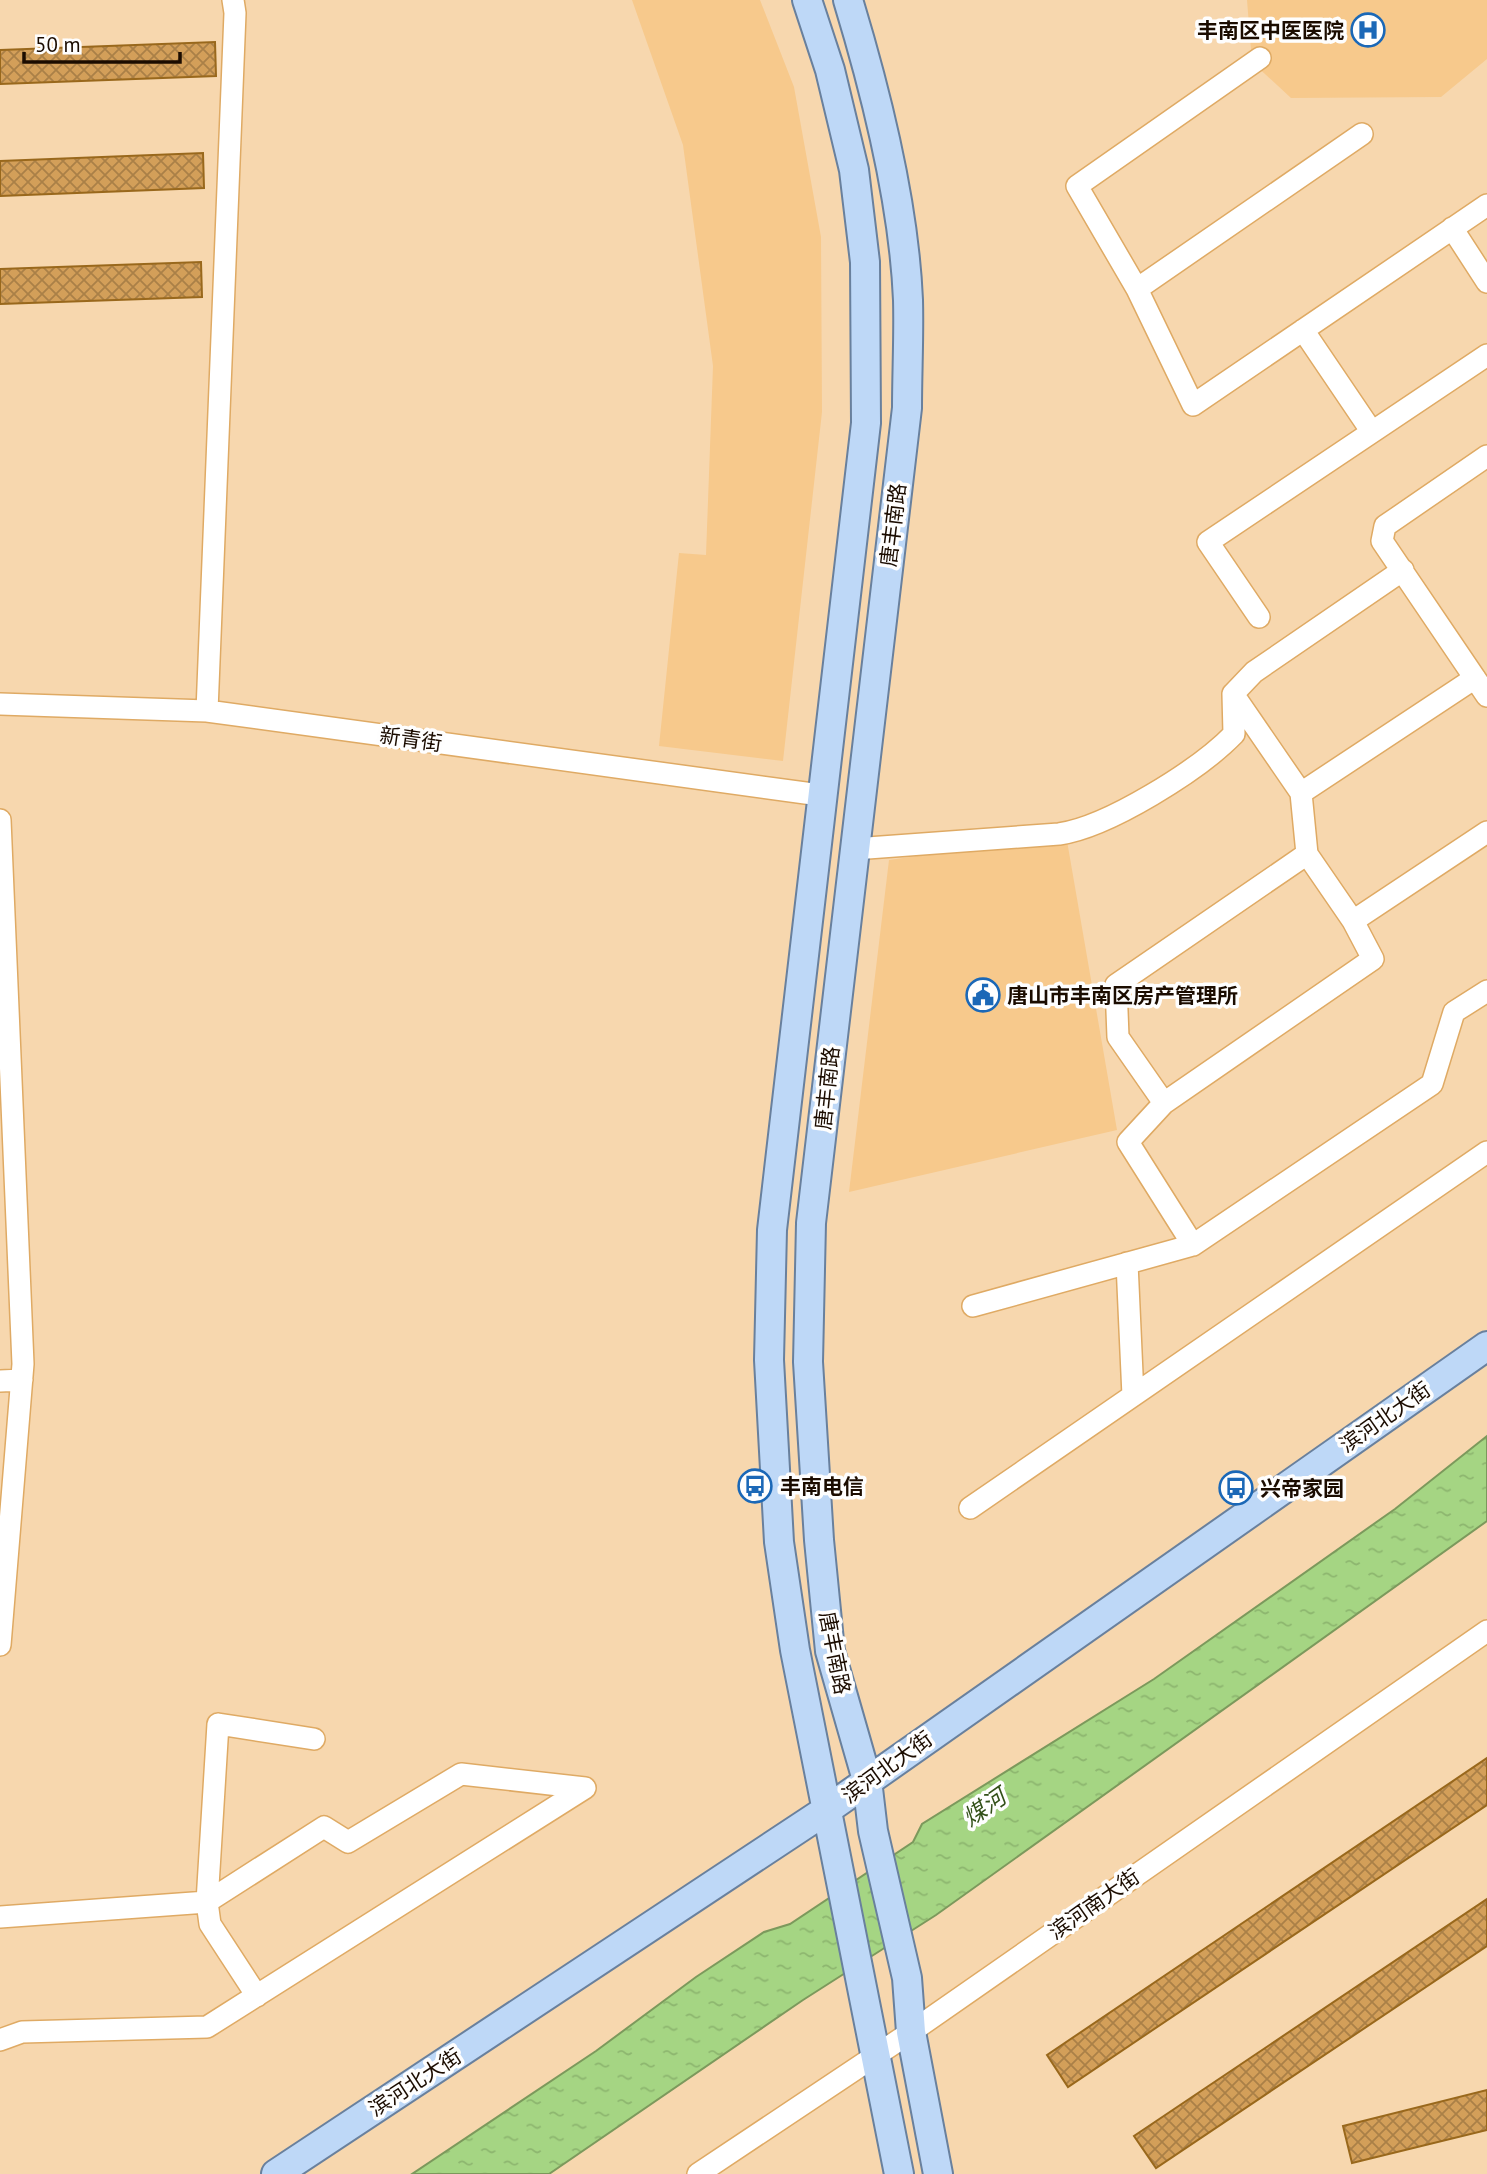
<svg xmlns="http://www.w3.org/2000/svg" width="1487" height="2174" font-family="'PT Sans','Noto Sans SC',sans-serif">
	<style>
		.built { fill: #f7c98c }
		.water { fill: url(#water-ripples); stroke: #7c995c; stroke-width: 2 }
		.building { fill: url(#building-cross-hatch); stroke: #99681c; stroke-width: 2 }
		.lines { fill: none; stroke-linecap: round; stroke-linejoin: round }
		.minor-casing { stroke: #dfaa64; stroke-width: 24 }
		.major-casing { stroke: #69809d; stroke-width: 32 }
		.minor { stroke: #fff; stroke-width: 21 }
		.major { stroke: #bed8f7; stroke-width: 28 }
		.labels { text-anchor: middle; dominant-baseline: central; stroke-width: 7; stroke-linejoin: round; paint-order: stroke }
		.poi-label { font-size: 21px; font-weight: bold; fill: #1b0c00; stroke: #fefefe; text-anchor: start }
		.street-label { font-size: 21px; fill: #1b0c00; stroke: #fefefe }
		.water-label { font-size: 23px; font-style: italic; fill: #325018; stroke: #fefefe }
	</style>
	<defs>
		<pattern id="water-ripples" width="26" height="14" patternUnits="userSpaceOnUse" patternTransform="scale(1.75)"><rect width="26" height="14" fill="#a5d583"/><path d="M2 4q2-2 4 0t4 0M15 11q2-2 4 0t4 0" fill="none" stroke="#8db66f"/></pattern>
		<pattern id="building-cross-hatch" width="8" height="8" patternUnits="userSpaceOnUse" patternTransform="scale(1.75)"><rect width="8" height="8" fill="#d39f59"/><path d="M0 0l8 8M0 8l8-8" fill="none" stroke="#aa8047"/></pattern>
	</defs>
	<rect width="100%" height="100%" fill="#f7d7ae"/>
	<path class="built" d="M632,0h128l34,87 27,150 1,175 -39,349 -124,-15 20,-193 27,2 7,-189 -30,-221z
		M1247,0h240v59l-46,38 -150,1 -39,-36z
		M1066,835l51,295 -268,62 40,-332z"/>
	<path class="water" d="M1487,1436v85l-551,394 -133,85 -254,174h-137l184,-123 100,-74 68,-45 26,-8 123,-82 9,-18 232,-145 241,-170z"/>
	<path class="building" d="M215,42l1,34 -216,8v-34z
		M203,153l1,35 -204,8v-35z
		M201,262l1,35 -202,7v-35z
		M1487,1758v47l-419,282 -21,-32z
		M1487,1899v47l-331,222 -22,-32z
		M1487,2090v40l-135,33 -9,-37z"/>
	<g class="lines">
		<defs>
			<path id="minor" d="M1362,134l-225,155 56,116 294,-200
				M1452,228l35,54
				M1137,289l-60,-103 183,-128
				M1303,330l69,102
				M1487,456l-102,70 -3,15 105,155
				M1259,617l-51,-75 279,-187
				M0,704l207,7 613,84
				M207,711l28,-698 -2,-13
				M1301,793l174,-115
				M0,820l23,544 -23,281
				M854,849l205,-15c49,-7 140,-64 175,-100l-1,-40 21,-22 149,-102
				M1353,921l134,-89
				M1164,1103l-46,-66 -2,-52 191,-131 -6,-61 -68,-99
				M1193,1245l-65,-103 36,-39 209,-144 -20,-38 -46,-67
				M1127,1263l6,133
				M973,1306l220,-61 239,-161 22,-72 33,-21
				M0,1381l22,-1
				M970,1508l517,-356
				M207,1902l11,-178 96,15
				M0,1917l207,-15 3,22 47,72
				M0,2040l22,-8 185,-5 378,-239 -124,-14 -113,68 -24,-15 -117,75
				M698,2174l213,-142 576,-401"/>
			<path id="major" d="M807,0l23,70 24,100 11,92 1,161 -94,807 -3,130 10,182 16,108 104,524
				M848,0c28,92 56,204 60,300 1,36 -1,72 -1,108l-96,815 -3,139 11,178 11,111 37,129 6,51 34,147 4,54 27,142
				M276,2174l552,-365 659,-463"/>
		</defs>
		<use href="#minor" class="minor-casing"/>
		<use href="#major" class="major-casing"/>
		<use href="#minor" class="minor"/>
		<use href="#major" class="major"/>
	</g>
	<defs>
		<symbol id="hospital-ring" viewBox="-11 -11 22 22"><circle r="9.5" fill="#fefefe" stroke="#1b68b7" stroke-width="1.5"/><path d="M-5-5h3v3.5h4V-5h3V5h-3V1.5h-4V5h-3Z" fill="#1b68b7"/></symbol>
		<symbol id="civic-ring" viewBox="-11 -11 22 22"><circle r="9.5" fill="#fefefe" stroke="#1b68b7" stroke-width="1.5"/><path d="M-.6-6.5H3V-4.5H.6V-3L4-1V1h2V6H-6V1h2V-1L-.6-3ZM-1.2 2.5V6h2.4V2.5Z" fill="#1b68b7"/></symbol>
		<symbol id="bus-ring" viewBox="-11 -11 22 22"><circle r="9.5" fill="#fefefe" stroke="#1b68b7" stroke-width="1.5"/><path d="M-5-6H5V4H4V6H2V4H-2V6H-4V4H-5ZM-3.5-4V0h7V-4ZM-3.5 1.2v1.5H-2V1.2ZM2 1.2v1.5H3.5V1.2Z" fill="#1b68b7"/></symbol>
	</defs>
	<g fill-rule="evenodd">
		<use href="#hospital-ring" x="1349" y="11" width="38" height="38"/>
		<use href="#civic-ring" x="964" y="976" width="38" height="38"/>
		<use href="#bus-ring" x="736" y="1467" width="38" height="38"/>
		<use href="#bus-ring" x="1217" y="1469" width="38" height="38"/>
	</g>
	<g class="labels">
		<g class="poi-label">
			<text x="1344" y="30" text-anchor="end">丰南区中医医院</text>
			<text x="1007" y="995">唐山市丰南区房产管理所</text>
			<text x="780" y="1486">丰南电信</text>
			<text x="1260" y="1488">兴帝家园</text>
		</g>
		<g class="street-label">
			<text transform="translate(893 525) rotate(-83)">唐丰南路</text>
			<text transform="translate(411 739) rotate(8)">新青街</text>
			<text transform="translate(827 1088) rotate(-84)">唐丰南路</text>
			<text transform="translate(1385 1417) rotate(-35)">滨河北大街</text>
			<text transform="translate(835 1653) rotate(79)">唐丰南路</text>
			<text transform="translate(887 1767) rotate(-36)">滨河北大街</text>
			<text transform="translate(1094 1904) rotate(-35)">滨河南大街</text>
			<text transform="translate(415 2082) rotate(-33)">滨河北大街</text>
		</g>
		<g class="water-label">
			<text transform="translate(984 1807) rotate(-35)">煤河</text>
		</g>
	</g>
	<path d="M24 52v10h156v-10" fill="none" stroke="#1b0c00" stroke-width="3.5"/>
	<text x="35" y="52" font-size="21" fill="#1b0c00" stroke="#fefefe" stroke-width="5" paint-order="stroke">50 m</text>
</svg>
